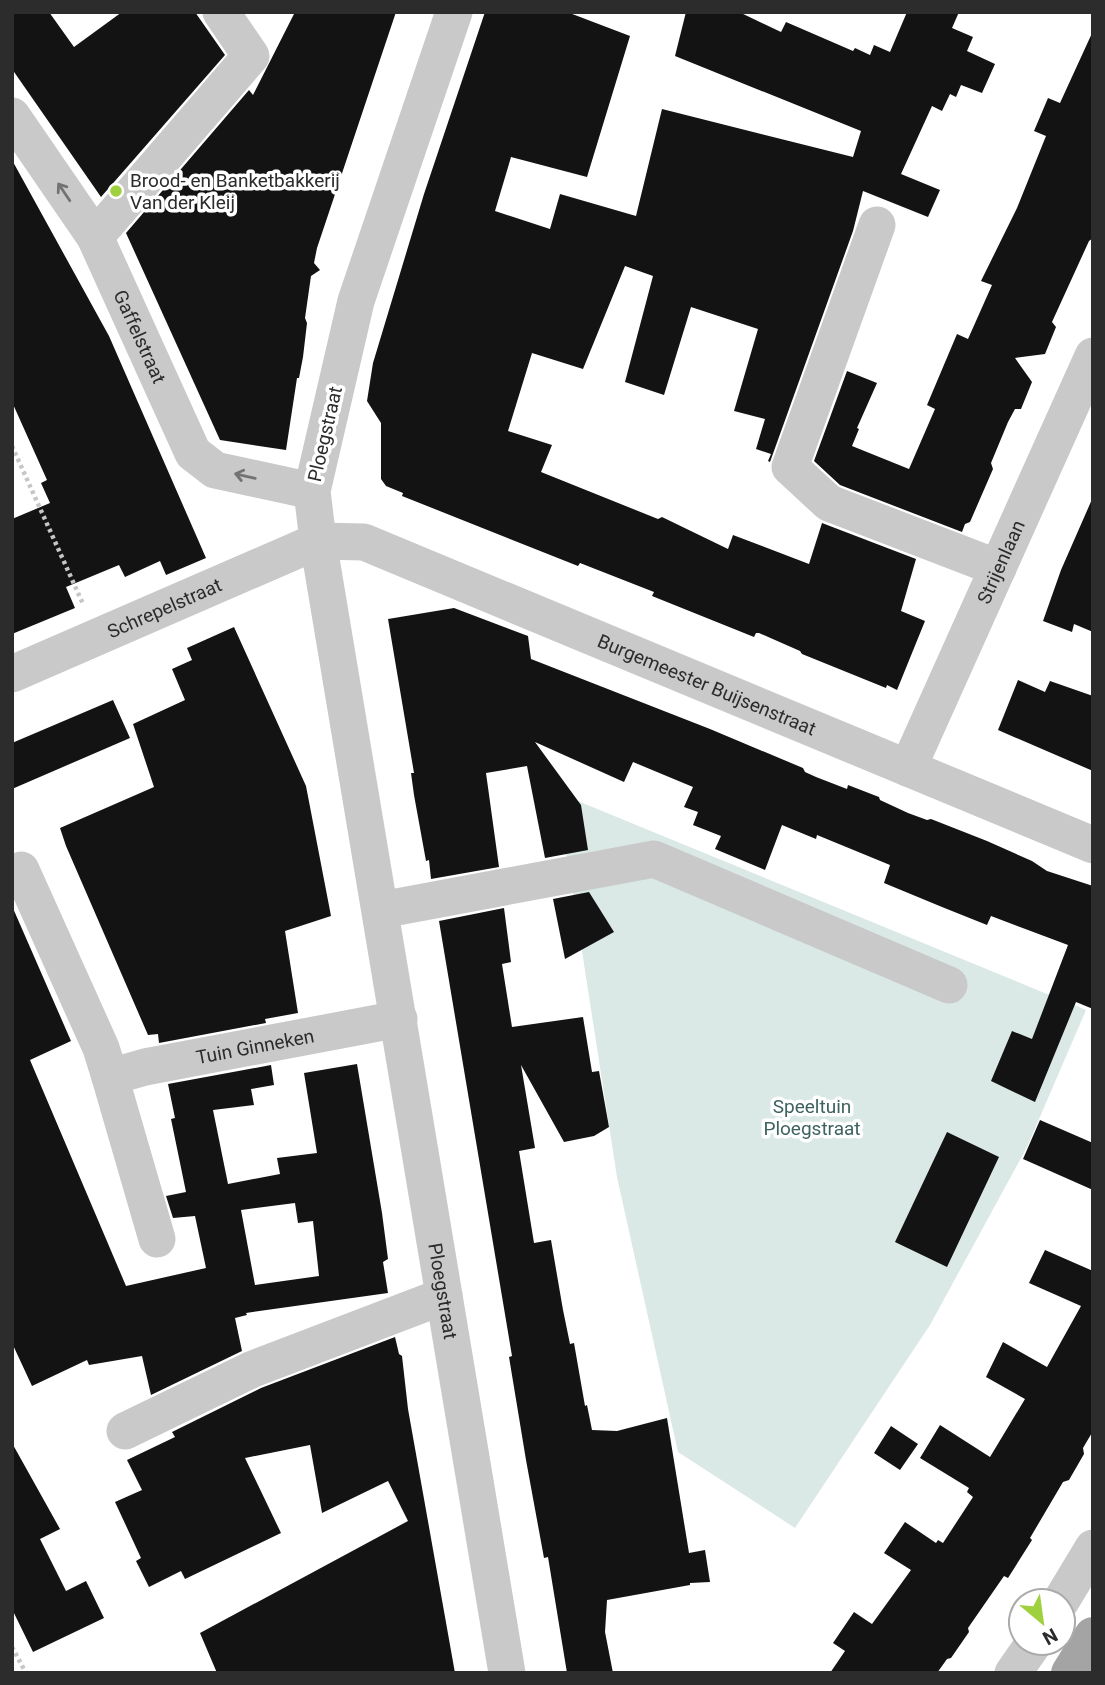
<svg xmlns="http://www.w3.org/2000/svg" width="1105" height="1685" font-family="Roboto,sans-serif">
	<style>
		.green { fill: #dae8e6 }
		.building { fill: #131313; fill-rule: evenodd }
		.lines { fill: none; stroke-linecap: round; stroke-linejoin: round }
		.path { stroke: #c6c6c6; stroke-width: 4.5; stroke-dasharray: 3.5 3.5; stroke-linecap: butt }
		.minor { stroke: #c9c9c9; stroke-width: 37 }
		.major { stroke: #a4a4a4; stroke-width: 38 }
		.oneway { stroke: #737373 }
		.poi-dot { fill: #9fd13f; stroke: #fff; stroke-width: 2.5 }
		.labels { text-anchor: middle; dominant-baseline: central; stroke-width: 7; stroke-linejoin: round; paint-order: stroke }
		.poi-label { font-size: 19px; fill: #2c2c2c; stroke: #fff; text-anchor: start }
		.street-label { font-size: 19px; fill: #2c2c2c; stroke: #fff }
		.park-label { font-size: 19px; fill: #3e6260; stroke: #fff }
	</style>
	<rect width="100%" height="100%" fill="#fff"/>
	<path class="green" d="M551,790l535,220 -59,137 -97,178 -135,203 -117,-76 -61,-275 -48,-310z"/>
	<path class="building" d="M12,12h37l25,35 48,-35h73l30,43 -124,142 -89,-128z
		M295,12h101l-79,236 -3,15 6,7 -9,6 -6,42 2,5 -4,34 -4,21h-2l-11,72 -66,-10 -94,-207 123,-143 4,5z
		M485,12h82l63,24 -43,141 -76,-20 -16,54 55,18 10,-35 76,22 26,-107 191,48 8,-26 -186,-75 11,-44h53l42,20 5,-10 67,29 2,-3 15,7 4,-10 16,7 17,-40h52l-7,16 21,9 -6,14 28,13 -13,29 -21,-8 -5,12 -6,-3 -8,17 -10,-5 -31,68 39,16 -12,27 -65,-26 -10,40 -83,231 -2,-1 3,-7 -15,-5 9,-30 -31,-8 24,-82 -67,-22 -27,88 -39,-13 28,-106 -28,-10 -42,103 -51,-16 -24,78 44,14 -11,27 117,47 4,-2 66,32 5,-14 76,29 13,-41 94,36 -15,52 24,10 -28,69 -10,-5 -1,3 -84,-34 -2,-3 -41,-18h-3l-2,4 -102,-41 2,-4 -74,-29 -2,3 -176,-70 1,-3 -17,-7 -5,-7v-56l-14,-22 6,-38 51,-169z
		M1093,31v207l-4,3 -37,81 4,5 -11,27 -30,4 17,24 -11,27h-6l-7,13 -17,41 2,6 -23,53 -5,2 -3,8 -122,-47 -26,-24 33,-90 30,12 -20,45 2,1 -7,17 57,23 26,-60 -8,-4 30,-71 11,5 24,-54 -11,-4 36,-73 29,-72 -12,-5 14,-33 12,5z
		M12,160l97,176 97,222 -40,17 -6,-14 -35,16 -6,-12 -53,22 9,21 -63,26v-115l38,-16 -9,-20 6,-3 -35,-78z
		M1093,497v135l-19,-8 -2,8 -29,-11 18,-51z
		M454,608l74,28 3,23 179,70 93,39 2,4 11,5 31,12 1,-4 31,12 1,3 28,13 19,7 4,-1 56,22 45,20 15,10 46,15v123l-17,-7 -41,100 -44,-21 21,-50 20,8 36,-94 -77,-29 -4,9 -45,-18 -58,-24 6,-18 -73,-30 -1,4 -34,-14 -17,45 -50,-21 6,-13 -28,-11 5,-13 -14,-5 9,-20 -60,-25 -9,20 -89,-40 46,63 7,45 -43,8 -18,-92 -41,7 13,94 -68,12 -2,-19 -3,1 -12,-66 -3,-22h3l-26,-154z
		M234,627l72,159 25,130 -46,15 13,82 -33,6 1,4 -107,20 -1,-9 -10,1 -82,-189 -6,-18 94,-41 -21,-63 52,-24 -13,-31 20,-9 -5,-12z
		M1018,680l27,12 5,-11 43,15v75l-95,-41z
		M113,700l17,38 -118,51v-46z
		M589,892l25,40 -49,27 -12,-60z
		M12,906l59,135 -41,19 96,226 80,-18 -11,-52 -22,2 -7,-22 20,-4 -15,-73 4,-1 -7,-34 103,-19 3,20 -23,4 3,16 -41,5 15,74 52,-10 -3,-16 40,-5 -13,-80 53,-9 25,149 6,46 -5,3 5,31 -142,20 1,2 -12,3 7,33 -91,44 -9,-39 -53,9 -2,-5 -55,26 -20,-43zM295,1203l3,20 15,-2 6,55 -64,9 -14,-75z
		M504,908l7,54 -9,2 10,63 71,-10 9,55 7,-1 10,56 -15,9 -30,6 -43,-77 14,83 -16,3 15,92 17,-3 12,70 7,34 4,-1 11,63 2,-1 5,25 25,1 50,-13 22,135 16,-3 5,32 -20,1v2l-83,15 -2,32 8,41h-46l-19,-116 -4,1 -18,-98 -17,-103 3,-1 -73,-435z
		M1040,1120l53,23v47l-70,-31z
		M947,1132l52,25 -52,110 -52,-25z
		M1045,1250l48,21v160l-10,17 1,6 -15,26 -6,2 -33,56 2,2 -24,38 -4,-2 -36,52 1,4 -18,26 -4,1 -10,14h-107l15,-22 -12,-8 21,-31 18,12 39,-54 -27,-17 21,-31 31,21 2,-3 5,3 30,-46 -6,-5 2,-4 -49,-30 20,-33 50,32 35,-58 -39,-22 17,-35 44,25 34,-61 -52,-23z
		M395,1337l4,17 3,2 6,53 47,264h-238l-17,-40 208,-112 -20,-40 -66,32 -12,-68 -65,13 36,75 -96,46 -4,-8 -32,16 -13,-26 5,-3 -26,-56 27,-12 -15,-30 48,-23 -3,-5 89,-44z
		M891,1426l27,18 -18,26 -26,-17z
		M12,1443l48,86 -20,10 26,52 20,-10 18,37 -71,34 -21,-43z"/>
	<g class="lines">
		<path class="path" d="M12,446l71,158
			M12,1647l14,26"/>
		<g class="minor">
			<path id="s1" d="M454,12l-98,289 -44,190 6,50 189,1132"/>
			<path id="s2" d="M12,116l83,121 98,216 22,17 97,21"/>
			<path d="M877,225l-87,242 39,36 169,65"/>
			<path d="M95,237l156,-181 -30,-44"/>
			<path id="s3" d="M12,674l306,-133 46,1 729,303"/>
			<path id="s4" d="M908,768l185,-412"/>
			<path d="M21,870l80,178 9,29"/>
			<path d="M381,910l273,-51 295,126"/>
			<path id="s5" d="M157,1239l-47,-162 35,-10 254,-48"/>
			<path d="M125,1431l128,-62 191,-73"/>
			<path d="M1061,1601l32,-53"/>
			<path d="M1013,1673l21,-30"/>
		</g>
		<path class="major" d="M1070,1673l23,-37"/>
	</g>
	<defs><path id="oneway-shaft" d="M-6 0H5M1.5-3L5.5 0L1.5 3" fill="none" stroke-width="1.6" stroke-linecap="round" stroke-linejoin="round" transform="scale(1.75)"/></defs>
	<g class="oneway">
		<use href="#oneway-shaft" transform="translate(64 192) rotate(-124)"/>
		<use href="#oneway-shaft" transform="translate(245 476) rotate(-167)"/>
	</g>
	<circle class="poi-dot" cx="116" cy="191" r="7"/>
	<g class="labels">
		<g class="poi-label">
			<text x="130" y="180">Brood- en Banketbakkerij<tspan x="130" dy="22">Van der Kleij</tspan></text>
		</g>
		<g class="street-label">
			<text stroke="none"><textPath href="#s2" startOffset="256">Gaffelstraat</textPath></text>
			<text transform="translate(325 434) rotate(-77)">Ploegstraat</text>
			<text stroke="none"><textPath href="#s4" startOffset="226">Strijenlaan</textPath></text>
			<text stroke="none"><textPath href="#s3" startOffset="166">Schrepelstraat</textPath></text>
			<text stroke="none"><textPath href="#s3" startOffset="751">Burgemeester Buijsenstraat</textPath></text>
			<text stroke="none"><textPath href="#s5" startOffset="317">Tuin Ginneken</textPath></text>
			<text stroke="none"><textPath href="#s1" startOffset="1311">Ploegstraat</textPath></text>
		</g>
		<g class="park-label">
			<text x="812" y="1106">Speeltuin<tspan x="812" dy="22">Ploegstraat</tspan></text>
		</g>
	</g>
	<rect width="1105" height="1685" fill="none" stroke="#2c2c2c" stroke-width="28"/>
	<g transform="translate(1042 1622) rotate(151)"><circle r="33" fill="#ffffff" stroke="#ababab" stroke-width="2"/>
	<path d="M0-5L12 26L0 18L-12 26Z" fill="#9fd13f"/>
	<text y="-10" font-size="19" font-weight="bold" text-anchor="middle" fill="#2c2c2c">N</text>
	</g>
</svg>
